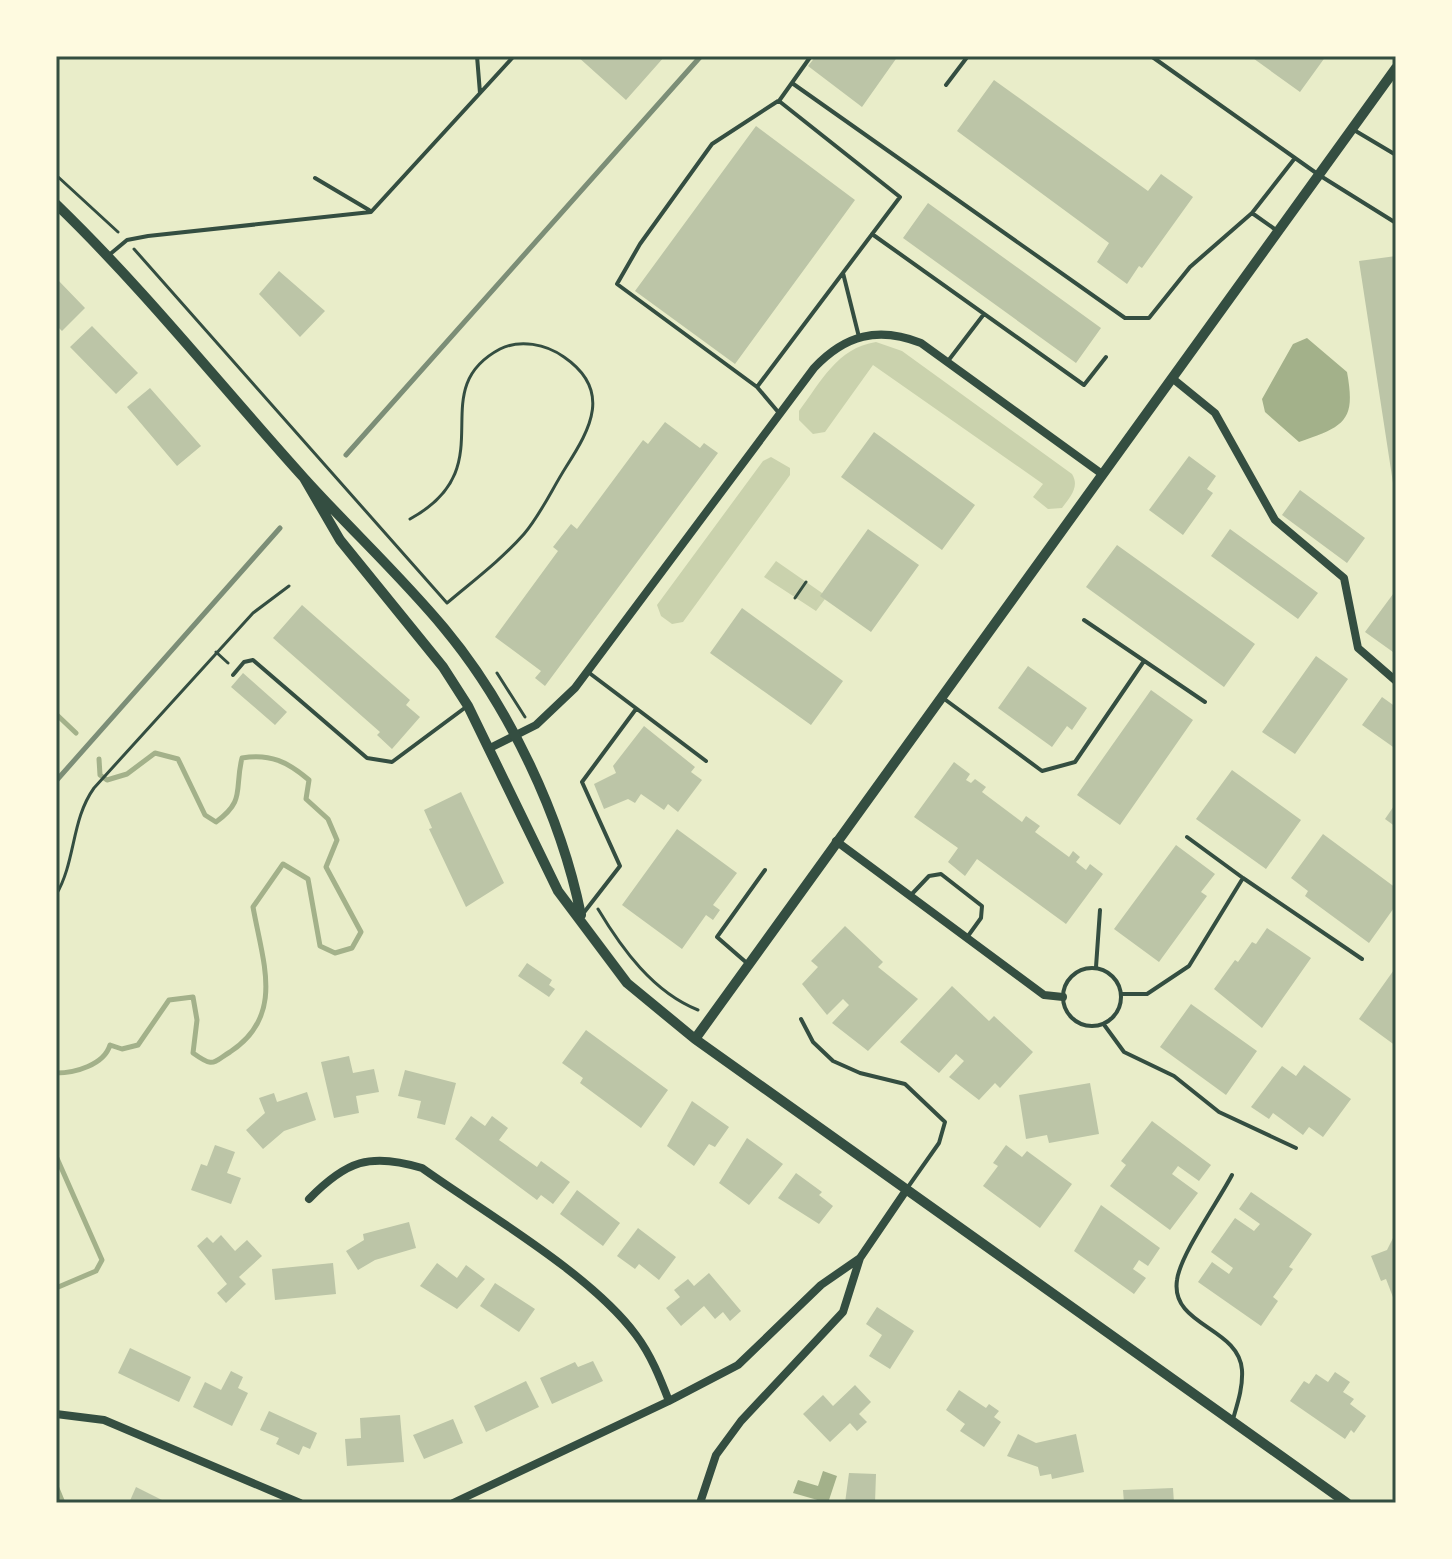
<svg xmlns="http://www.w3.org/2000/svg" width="1452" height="1559" font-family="Signika,sans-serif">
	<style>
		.green { fill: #cad2ad }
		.water { fill: #a3b18a }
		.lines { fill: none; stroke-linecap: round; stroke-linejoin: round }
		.stream { stroke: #a3b18a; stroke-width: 5 }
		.building { fill: #bcc5a7 }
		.path { stroke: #344e41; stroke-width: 3 }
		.service { stroke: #344e41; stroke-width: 4 }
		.minor { stroke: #344e41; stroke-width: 8 }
		.tertiary { stroke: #344e41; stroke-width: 10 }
		.rail { stroke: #7c8e77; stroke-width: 5 }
		.neatline { fill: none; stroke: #344e41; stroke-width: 3 }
	</style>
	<rect width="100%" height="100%" fill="#e9edc9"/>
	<path class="green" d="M876,342l26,9 170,123c8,13 -2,23 -10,34l-14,1 -15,-12 10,-13 -170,-119 -48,67 -12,2 -14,-14v-9c22,-29 38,-63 77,-69z
		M771,457l19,11v7l-107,147 -11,2 -11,-8 -4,-11 106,-144z
		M776,561l46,32 3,6 -9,12 -52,-34z"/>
	<path class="water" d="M1307,338l40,34c9,49 -2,54 -48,70l-34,-30 -3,-13 31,-55z
		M823,1471l14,5 -9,27 -35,-10 5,-13 20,6z"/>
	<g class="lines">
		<path class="stream" d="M56,714l20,19
			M56,1073c19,0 48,-8 54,-28l12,4 16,-4 31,-45 24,-3 4,23 -4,33c21,15 19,10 37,-1 55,-36 33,-89 23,-145l30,-43 25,15 12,67 15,7 17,-5 9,-16 -35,-65 11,-27 -9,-21 -22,-20 3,-19c-21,-18 -39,-27 -67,-22 -8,32 4,42 -26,64l-11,-7 -27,-56 -23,-6 -28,21 -20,6 -7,-5 -1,-16
			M56,1156l46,104 -6,11 -40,17
			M56,1486l7,17"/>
	</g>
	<path class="building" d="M577,56h88l-39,44z
		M816,56h82l-36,51 -54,-41z
		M1250,56h76l-26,36z
		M994,80l154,111 13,-17 32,23 -51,71 -3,-2 -12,18 -30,-22 12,-19 -152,-112z
		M756,126l99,74 -120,164 -100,-73z
		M928,203l173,125 -25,35 -173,-125z
		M1396,256v229l-3,-2 -34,-222z
		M279,271l46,40 -25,26 -41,-43z
		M56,278l29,30 -23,23 -6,-6z
		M92,326l46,47 -22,21 -46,-47z
		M150,388l51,58 -24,20 -50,-59z
		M665,422l35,26 4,-5 14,10 -173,233 -10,-8 6,-7 -46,-34 63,-86 -5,-4 18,-23 6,5 66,-89 5,4z
		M874,432l101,73 -33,45 -101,-73z
		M1189,456l27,20 -9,13 6,4 -30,42 -34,-25z
		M1300,490l65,48 -18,25 -65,-48z
		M868,529l51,36 -48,67 -51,-36z
		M1230,529l88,64 -20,26 -87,-63z
		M1117,545l138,99 -31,43 -138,-100z
		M1396,590v58l-3,4 -28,-20z
		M302,605l108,95 -4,5 14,12 -28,32 -15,-14 3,-3 -107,-94z
		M742,608l101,73 -32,44 -101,-72z
		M1316,656l32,23 -53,75 -33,-22z
		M1028,666l59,42 -15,22 -5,-4 -15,21 -54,-39z
		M243,673l44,39 -12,13 -44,-38z
		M1151,690l42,30 -73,105 -43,-30z
		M1382,697l14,10v42l-34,-24z
		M644,726l51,41 -4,5 11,8 -24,32 -10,-8 -4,6 -23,-16 -6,9 -7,-4 -24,10 -10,-25 22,-11 -3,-7z
		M954,762l16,12 -4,6 5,3 4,-4 11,8 -4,5 40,30 4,-6 14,10 -5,6 34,25 4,-6 7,6 -4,5 10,8 4,-6 13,10 -37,50 -89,-65 -12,17 -17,-14 10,-14 -44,-31z
		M1232,770l69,50 -35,49 -70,-50z
		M461,792l43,91 -38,24 -37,-78 3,-1 -8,-18z
		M1396,803v24l-11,-8z
		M677,829l60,44 -24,32 7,5 -7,10 -7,-5 -24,34 -60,-44z
		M1323,834l73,54v17l-27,38 -64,-47 3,-5 -17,-13z
		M1176,845l39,29 -14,18 6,4 -48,66 -45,-33z
		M845,926l38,36 -5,5 40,32 -50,52 -36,-28 17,-18 -6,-6 -16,16 -25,-31 16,-17 -7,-6z
		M1267,928l44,30 -49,70 -48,-39 21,-29 3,2 14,-20 4,2z
		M527,963l25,17 -3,5 6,4 -6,8 -31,-21z
		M1396,967v79l-37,-27z
		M952,986l37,35 5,-5 39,36 -33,36 -5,-5 -16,17 -30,-23 15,-16 -8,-7 -17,19 -39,-31z
		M1191,1004l66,47 -31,44 -66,-48z
		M586,1030l82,60 -27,38 -61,-45 3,-5 -21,-15z
		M349,1056l4,17 21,-4 5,23 -23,4 3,17 -25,5 -13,-56z
		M1304,1065l47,34 -28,38 -14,-10 -6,8 -30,-22 -4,6 -18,-12 31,-41 14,10z
		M405,1070l51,13 -11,42 -28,-7 4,-17 -23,-5z
		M1090,1083l9,51 -50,9 -2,-8 -21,4 -7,-44z
		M307,1092l9,28 -32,11 -21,18 -17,-19 19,-17 -6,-15 15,-5 3,9z
		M692,1101l37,26 -14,20 -6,-3 -15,22 -27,-20z
		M471,1116l14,10 7,-10 16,12 -9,12 38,27 4,-6 29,21 -17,22 -12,-9 -4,5 -82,-61z
		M1152,1121l59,44 -12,16 -21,-15 -6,8 26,19 -28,37 -60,-44 16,-21 -5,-4z
		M747,1138l36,26 -34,41 -30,-22z
		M215,1145l20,7 -8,21 14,5 -10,26 -40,-14 10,-26 6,2z
		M1006,1145l16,12 5,-6 45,33 -32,44 -57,-42 15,-20 -5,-3z
		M796,1173l26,19 -3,3 14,11 -14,18 -41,-26z
		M577,1190l43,33 -17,23 -43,-32z
		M1251,1192l61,42 -23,33 4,2 -20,28 5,4 -17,25 -63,-44 14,-20 17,12 4,-6 -22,-16 24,-34 19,13 6,-7 -21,-15z
		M1101,1205l59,43 -12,18 -9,-6 -6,9 13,9 -12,16 -60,-43z
		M409,1222l7,26 -41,12 -17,10 -12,-19 18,-11 -1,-6z
		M638,1228l38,29 -17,23 -20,-16 -4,5 -18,-13z
		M1396,1232v73l-10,-26 -5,2 -10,-25 16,-6z
		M221,1235l14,16 12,-11 15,16 -23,21 7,7 -20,19 -9,-10 10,-9 -30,-38 10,-9 6,6z
		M333,1263l3,31 -61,6 -3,-31z
		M437,1263l20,15 9,-13 19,14 -28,30 -37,-23z
		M709,1273l32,38 -11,10 -7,-9 -8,7 -11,-13 -23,20 -15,-18 14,-11 -6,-7 14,-11 6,7z
		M495,1283l40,26 -16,23 -39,-26z
		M877,1307l37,24 -24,38 -21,-13 13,-21 -16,-11z
		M130,1348l61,29 -12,25 -61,-29z
		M593,1361l10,20 -51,23 -12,-26 35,-16 3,5z
		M231,1371l12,6 -5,11 10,5 -16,33 -39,-19 12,-25 16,8z
		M1335,1372l15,10 -7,10 11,7 -4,5 16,12 -12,17 -3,-3 -6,9 -55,-38 14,-20 5,3 7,-10 12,8z
		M526,1381l13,26 -53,25 -12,-26z
		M855,1385l16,17 -12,12 8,8 -10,9 -7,-8 -20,19 -27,-28 20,-19 10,11z
		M959,1390l27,18 3,-4 10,7 -5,6 7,5 -17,25 -24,-16 5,-7 -19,-14z
		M269,1411l48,22 -7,16 -7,-3 -4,9 -23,-11 3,-6 -19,-8z
		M400,1415l4,47 -57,4 -2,-27 16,-1 -1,-20z
		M453,1419l10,24 -39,16 -11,-24z
		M1018,1434l18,9 40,-9 8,38 -32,7 -1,-5 -11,2 -2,-9 -31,-11z
		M849,1473l27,1 -1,29h-30z
		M136,1487l32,16h-39z
		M1173,1488l1,15h-50l-1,-13z"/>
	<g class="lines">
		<path class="path" d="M56,175l62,57
			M134,249l313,354
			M410,519c97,-53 11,-128 90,-170 20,-10 46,-5 64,8 48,33 27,71 2,110 -14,22 -25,47 -42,67 -23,26 -51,47 -77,69
			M795,598l11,-16
			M216,652l12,11
			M497,673l28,44
			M56,895c20,-34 15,-75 38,-107l159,-175 36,-27
			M598,909c24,40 55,83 100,101"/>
		<path class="service" d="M477,56l3,37
			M1151,56l168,119 77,48
			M792,83l333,235h24l41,-51 62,-54 24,17
			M946,85l22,-29
			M1354,130l42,25
			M315,178l54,32
			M1252,213l43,-55
			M872,234l212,151 22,-28
			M109,255l18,-15 21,-4 223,-24 143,-156
			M843,273l16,64
			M948,361l36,-47
			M757,387l-140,-103 23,-40 72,-100 66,-43
			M779,413l-22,-26 143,-190 -121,-96 32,-45
			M1084,620l121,82
			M588,672l118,89
			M233,675l11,-13 9,-2 114,98 25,4 74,-55
			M943,698l99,73 33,-9 69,-101
			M1187,837l56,41
			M910,896l19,-20 12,-2 41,32 -1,12 -13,18
			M582,915l38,-49 -38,-84 54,-73
			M748,964l-31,-27 48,-67
			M1096,967l4,-57
			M1063 997a29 29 0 1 1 58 0a29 29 0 1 1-58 0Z
			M1122,994h25l42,-28 54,-88 119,81
			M801,1019l12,23 20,19 27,12 45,11 40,38 -6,21 -31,44
			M1105,1026l19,26 50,24 45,36 77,36
			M1232,1175c-13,25 -52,80 -55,105 -7,46 62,47 65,90 1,17 -4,32 -9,49"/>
		<path class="minor" d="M1172,378l43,35 60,107 69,58 14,70 38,33
			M490,748l46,-23 39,-37 239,-320c31,-33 64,-42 107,-25l181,131
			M836,841l208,154 19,2
			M309,1199c37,-38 61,-47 113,-31 63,45 169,106 214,167 15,20 24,43 33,66
			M56,1414l48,6 196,83
			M453,1503l216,-102 69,-36 83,-80 39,-27
			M700,1503l16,-48 25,-34 102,-109 17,-54 47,-69"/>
		<path class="tertiary" d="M56,204c89,86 165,182 248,274 46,51 96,97 140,150 65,78 117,188 137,287
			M304,478l36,62 103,127 25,39 90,185 69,92 68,56 652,464
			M695,1039l701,-971"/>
		<path class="rail" d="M346,455l355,-399
			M56,781l224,-253"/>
	</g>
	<rect width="1452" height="1559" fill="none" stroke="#fefae0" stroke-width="116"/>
	<rect x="58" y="58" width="1336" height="1443" class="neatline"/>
</svg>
